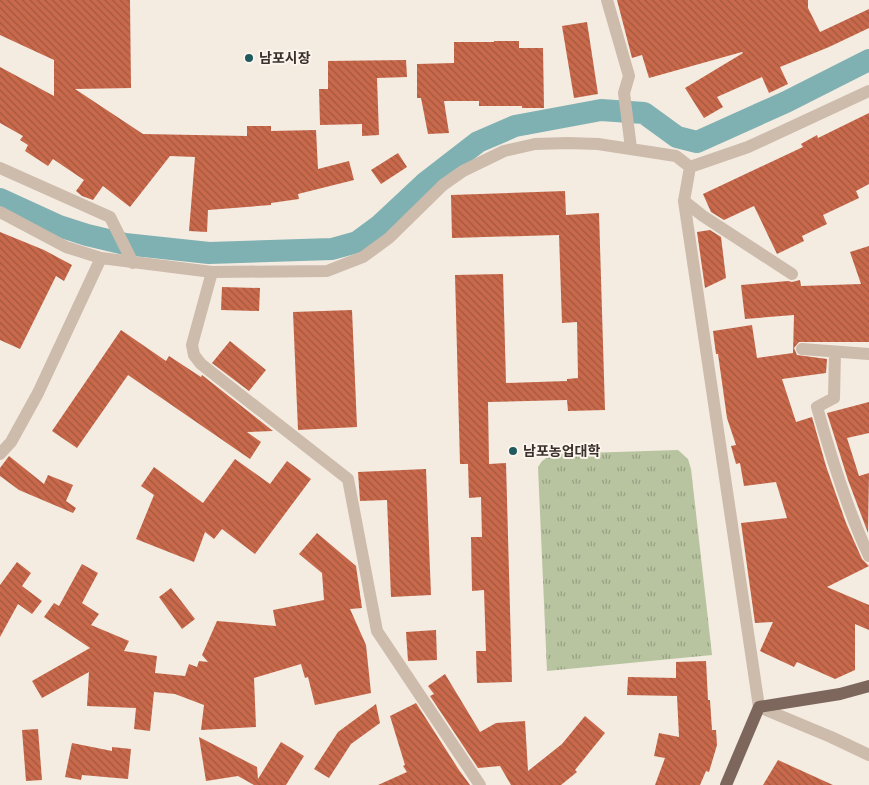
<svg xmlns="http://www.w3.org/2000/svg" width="869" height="785" font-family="'Archivo Narrow','Noto Sans KR',sans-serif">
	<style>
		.grass { fill: url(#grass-tufts) }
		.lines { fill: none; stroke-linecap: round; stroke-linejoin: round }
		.canal { stroke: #7fb0b2; stroke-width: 22 }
		.building { fill: url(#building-back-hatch) }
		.minor { stroke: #cdbbac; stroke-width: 12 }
		.major { stroke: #7d675c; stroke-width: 12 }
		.poi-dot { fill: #1f5a5e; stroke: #fbf5ee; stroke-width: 2 }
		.labels { text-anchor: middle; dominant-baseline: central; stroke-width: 4; stroke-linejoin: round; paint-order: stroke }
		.poi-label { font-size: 14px; font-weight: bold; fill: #3b302b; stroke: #fbf5ee; text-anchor: start }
	</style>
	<defs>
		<pattern id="grass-tufts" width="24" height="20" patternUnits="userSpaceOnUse" patternTransform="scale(1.25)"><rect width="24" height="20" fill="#b8c4a0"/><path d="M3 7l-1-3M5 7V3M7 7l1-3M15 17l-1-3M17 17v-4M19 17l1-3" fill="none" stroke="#97a083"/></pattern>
		<pattern id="building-back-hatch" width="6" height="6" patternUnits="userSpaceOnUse" patternTransform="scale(1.25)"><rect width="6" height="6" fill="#c8694b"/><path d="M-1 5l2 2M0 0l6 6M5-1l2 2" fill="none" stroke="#a4573f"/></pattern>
	</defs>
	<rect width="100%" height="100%" fill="#f4ebe1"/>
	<path class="grass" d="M678,450l10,9 3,10 21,186 -165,16 -9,-204 4,-6 11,-7z"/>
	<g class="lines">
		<path class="canal" d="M0,199l59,27 28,9 38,9 84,9 123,-4 25,-7 23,-17 45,-42 53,-41 37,-16 86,-16 43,3 33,24 20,5 89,-40 83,-42"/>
	</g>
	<path class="building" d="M0,0h130l1,88 -56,1 68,45 104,2v-10h24v5l45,-1 2,39 31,-8 5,19 -56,14 1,5 -28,4v2l-63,5 -1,22 -18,-1 6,-74 -25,-1 -40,51 -27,-21 -10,14 -11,-4 -6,-5 8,-11 -31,-21 -5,7 -23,-15 3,-6 -8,-5 3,-4 -23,-13v-56l54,29v-36l-54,-25z
		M617,0h191v8l12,24 49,-23v19l-40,19 -49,20 8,17 -19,9 -7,-16 -45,20 6,10 -19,11 -19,-30 58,-35 -1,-1 -93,26 -7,-23 -10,3z
		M587,22l11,72 -24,4 -12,-72z
		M494,41h25v7h24l1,60h-22v-2h-43v-5h-35l5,32 -21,1 -7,-36h-4v-34l37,-1v-21h40z
		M406,60l1,17 -30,1 2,57 -17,1v-12l-42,1 -1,-36h9v-28z
		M869,113v71l-13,7 3,7 -36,17 4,9 -25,12 2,5 -27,13 -23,-48 -30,14 -13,-8 -8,-18 100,-47 -2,-3 16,-9 1,3z
		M398,153l9,14 -26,17 -10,-14z
		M565,191l1,24 33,-2 6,197 -37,1 -1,-11 -79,2 1,62 17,-1 6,219 -35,1 -1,-32h10l-2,-61 -12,1 -1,-54h11l-1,-40 -12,1 -1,-34h-8l-5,-189 48,-1 3,109 61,-2v-2l11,-1 -1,-56 -15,1 -3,-88 -107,3 -1,-43z
		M710,230l11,7 5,41 -21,10 -8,-56z
		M0,232l44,18 28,15 -8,16 -8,-5 -36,73 -20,-9z
		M869,246v96h-70l-5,6 3,7 30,4 -1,14 -44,6 14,43 16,-5 14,49 20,57 16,36 7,7 -42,21 42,18v25l-14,-6v46l-20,9 -38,-17 -3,5 -34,-16 13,-29 -18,1 -14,-100 46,-5 -11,-36 -32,4 -4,-23 -4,1 -5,-18 5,-1 -9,-27 -9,-64h-2l-3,-23 39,-6 5,33 36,-5 1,-38 -49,4 -4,-34 47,-4 4,1 8,-2 1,6 60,-2 -11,-32z
		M222,287l38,1 -1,23 -38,-1z
		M352,310l5,117 -59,3 -5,-118z
		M121,330l45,31 3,-5 32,21 1,-2 71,56 -26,1 14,10 -11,17 -122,-84 -51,73 -25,-17z
		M230,341l36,29 -17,21 -37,-28z
		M869,402v31l-22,5 12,38 10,-3 -1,60 -20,-53 -21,-67z
		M9,456l35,28 4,-9 25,10 -7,16 10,7 -3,5 -54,-23 -19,-14v-8z
		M235,459l35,25 17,-23 24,18 -56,75 -33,-25 -8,10 -9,-7 -11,30 -58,-23 18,-44 -13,-9 13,-19 49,36z
		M426,469l5,126 -40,2 -4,-97 -27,1 -2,-29z
		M317,533l39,33 6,42 -12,1 16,36 5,48 -56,12 -7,-28 -3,1 -4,-14 -47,14 2,49 -55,3 3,-25 -29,-11 -21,-2 -4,39 -16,-2 2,-21 -49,-2 2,-34 -47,26 -10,-17 58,-33 -46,-31 10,-14 5,3 23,-42 16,9 -16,30 17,11 -8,11 38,16 -5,10 33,5 -2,17 30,3 4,-12 8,3 2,-6 9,1 -6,-7 15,-34 59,5 -3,-16 51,-10 -2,-27 -23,-19z
		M17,562l14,11 -9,13 20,15 -10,13 -14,-10 -18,33v-52z
		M171,588l24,31 -13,10 -23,-32z
		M436,630l1,30 -29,1 -2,-29z
		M706,661l2,39h2l2,30h4l1,15 -8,27 -3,-1 -6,14h-45l10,-27 -11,-2 5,-23 20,4 -2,-41 -50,-1 1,-18 48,1v-16z
		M445,674l35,58 16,-9 29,-2 3,50 34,-27 23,-28 20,17 -30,37 2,2 -16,13h-50l-11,-19 -22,2 -48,-72 4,-2 -6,-8z
		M416,703l43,67 11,15h-92l29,-13 -4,-6 2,-1 -15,-49z
		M376,704l4,19 -29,21 -22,34 -15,-9 24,-37z
		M38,729l4,51 -16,1 -4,-51z
		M199,737l58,30 1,12 23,-37 23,14 -18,29h-32l-16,-9 -32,5z
		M72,743l40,8v-4l19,2 -3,30 -46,-4 -1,5 -16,-3z
		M778,760l55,25h-70z"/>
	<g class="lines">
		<path class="minor" d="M607,0l22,76 -5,17 7,55
			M869,91l-121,56 -58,20 -6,34 75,506 72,30 38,18
			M0,168l110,49 23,46
			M684,201l19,15 89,58
			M0,212l66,35 35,11 111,14 115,-1 36,-14 26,-19 54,-53 20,-14 41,-20 31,-7 33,-1 30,1 78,12 14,11
			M212,272l-20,73 2,10 7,9 147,115 29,152 103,154
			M802,349l67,5
			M835,352l-1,46 -17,9c14,50 30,102 52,149
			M0,454l11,-12 27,-49 63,-135"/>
		<path class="major" d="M726,785l33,-78 81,-13 29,-8"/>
	</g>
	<g class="poi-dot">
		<circle cx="249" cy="58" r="5"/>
		<circle cx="513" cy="451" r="5"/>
	</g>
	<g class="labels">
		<g class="poi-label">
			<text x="259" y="58">남포시장</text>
			<text x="523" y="451">남포농업대학</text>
		</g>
	</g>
</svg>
